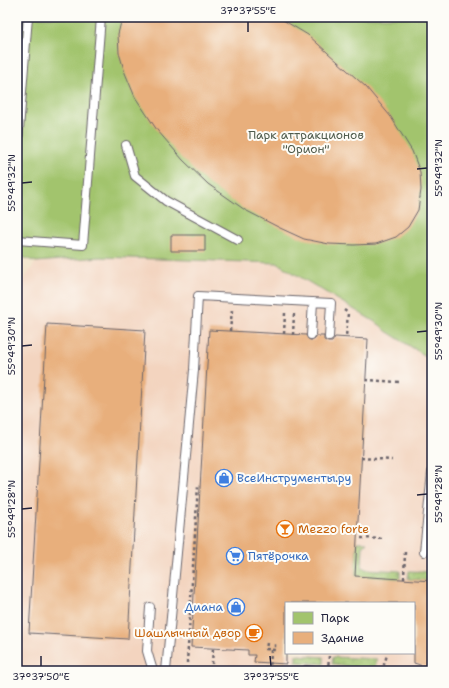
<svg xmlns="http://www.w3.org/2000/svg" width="449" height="688" font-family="'Shantell Sans',sans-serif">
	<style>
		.built { fill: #f3d4bf; fill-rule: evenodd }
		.grass { fill: url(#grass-dots); stroke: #627354 }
		.park { fill: #a2c46d; stroke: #627354 }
		.building { fill: #e8af7c }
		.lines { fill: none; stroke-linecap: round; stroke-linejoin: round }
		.lane-casing { stroke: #6a646a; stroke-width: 10 }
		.path { stroke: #6a646a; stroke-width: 2.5; stroke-dasharray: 3 3; stroke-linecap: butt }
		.lane { stroke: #fff; stroke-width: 8 }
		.ticks { fill: none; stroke: #22223b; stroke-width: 1.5 }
		.labels { text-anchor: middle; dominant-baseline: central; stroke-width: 4; stroke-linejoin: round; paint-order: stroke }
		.park-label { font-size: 12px; fill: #4f5b4c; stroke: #fdfcf7 }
		.shop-label { font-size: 12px; fill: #366cbe; stroke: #fdfcf7; text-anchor: start }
		.food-label { font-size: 12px; fill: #c56008; stroke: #fdfcf7; text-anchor: start }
		.neatline { fill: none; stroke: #22223b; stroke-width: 1.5 }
		.ticks-label { font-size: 10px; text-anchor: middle; fill: #22223b }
	</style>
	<defs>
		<pattern id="grass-dots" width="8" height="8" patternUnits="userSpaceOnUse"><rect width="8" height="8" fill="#a2c46d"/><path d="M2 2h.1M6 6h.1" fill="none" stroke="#8ba85f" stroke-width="1.8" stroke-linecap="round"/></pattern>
	</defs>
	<rect width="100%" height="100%" fill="#fdfcf7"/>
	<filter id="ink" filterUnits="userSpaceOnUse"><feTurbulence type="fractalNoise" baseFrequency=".025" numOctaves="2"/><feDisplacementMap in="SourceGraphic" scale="8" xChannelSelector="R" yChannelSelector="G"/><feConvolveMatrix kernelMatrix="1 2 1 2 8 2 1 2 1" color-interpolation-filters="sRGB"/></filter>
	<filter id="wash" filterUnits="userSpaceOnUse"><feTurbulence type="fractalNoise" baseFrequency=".012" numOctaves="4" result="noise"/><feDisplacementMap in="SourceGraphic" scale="16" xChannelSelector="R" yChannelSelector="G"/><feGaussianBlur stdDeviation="0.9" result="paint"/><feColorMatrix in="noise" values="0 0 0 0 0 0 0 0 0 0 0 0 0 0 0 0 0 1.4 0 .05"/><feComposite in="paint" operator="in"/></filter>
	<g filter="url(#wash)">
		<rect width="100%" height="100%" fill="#f0e0c2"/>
		<path class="built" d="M100,257l177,6 103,62 6,6 46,29v311h-266l-5,-5 -6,5h-138v-382l19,-27zM286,603h128v50h-128z"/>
		<path class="grass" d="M357,542h10l-4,4 -1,20 3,3 35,2v8l-45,-2z
			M409,571l23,1v9l-24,-2z
			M296,655l28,2v7l-28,-2z
			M333,657l44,2 -2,8 4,2 -1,2c-15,0 -30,-6 -46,-7z"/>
		<path class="park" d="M17,17h415v343l-46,-29 -6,-6 -103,-62 -177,-6 -64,5 -19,-7z"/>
		<g id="blocks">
			<path class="building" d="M123,17h155l30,18 58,52 25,30 21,34 8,21 1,18 -3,20 -10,17 -12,10 -20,7 -22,1 -25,-1 -25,-5 -24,-11 -35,-18 -37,-26 -25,-24 -26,-30 -22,-33 -10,-24 -6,-20 -1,-19 3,-12z
				M171,235h34v16h-34z
				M47,324l98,6 -17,309 -99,-6z
				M209,330l97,5 2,4 2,1h4l2,-4h8v4l4,2h4l3,-5 33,2 -13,237 77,5v88l-18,-6v-60h-128v61l-32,-2 1,-7h-7v-5l-57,-3z"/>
		</g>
	</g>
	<g filter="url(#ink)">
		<use href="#blocks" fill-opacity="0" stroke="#6a646a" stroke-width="1"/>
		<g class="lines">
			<defs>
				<path id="lane" d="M126,145l9,31 31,25 72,39
					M17,154l11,-137
					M17,240l66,5 18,-228
					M311,335l2,-33
					M424,552l8,-80
					M150,607l-3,44 6,20
					M306,670l7,1
					M166,671l28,-301 4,-74 133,7 -2,34"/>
			</defs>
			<use href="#lane" class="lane-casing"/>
			<path class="path" d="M344,310l4,3 -2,24
				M230,331l2,-21
				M284,334l1,-21
				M293,335l1,-22
				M366,380l33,2
				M361,458l31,2
				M361,538l24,1
				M404,579l1,-28
				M267,643l-1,6 9,1v-6
				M187,663l11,-178
				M212,664l1,-16
				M270,671l1,-22
				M328,671l1,-16
				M382,671l5,-16"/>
			<use href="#lane" class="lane"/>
		</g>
	</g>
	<path class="ticks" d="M248,22v10M417,169l10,-1M22,183l10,-1M417,332l10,-1M22,346l10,-1M417,495l10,-1M22,509l10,-1M41,656v10M270,656l1,10"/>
	<defs>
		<symbol id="shop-ring" viewBox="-11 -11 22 22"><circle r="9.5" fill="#fdfcf7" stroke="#3f7fe0" stroke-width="1.5"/><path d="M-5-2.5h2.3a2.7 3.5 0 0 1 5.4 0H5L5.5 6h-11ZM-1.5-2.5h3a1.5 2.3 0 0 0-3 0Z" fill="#3f7fe0"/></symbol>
		<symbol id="bar-ring" viewBox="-11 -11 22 22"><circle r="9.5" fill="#fdfcf7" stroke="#e8710a" stroke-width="1.5"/><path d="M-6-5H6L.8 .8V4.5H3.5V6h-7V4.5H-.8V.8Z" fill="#e8710a"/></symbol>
		<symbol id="supermarket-ring" viewBox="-11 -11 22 22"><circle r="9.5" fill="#fdfcf7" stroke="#3f7fe0" stroke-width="1.5"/><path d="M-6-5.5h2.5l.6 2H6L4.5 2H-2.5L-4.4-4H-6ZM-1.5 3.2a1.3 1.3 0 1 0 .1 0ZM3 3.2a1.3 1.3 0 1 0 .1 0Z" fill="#3f7fe0"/></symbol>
		<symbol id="cafe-ring" viewBox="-11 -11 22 22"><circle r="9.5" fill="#fdfcf7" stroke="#e8710a" stroke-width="1.5"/><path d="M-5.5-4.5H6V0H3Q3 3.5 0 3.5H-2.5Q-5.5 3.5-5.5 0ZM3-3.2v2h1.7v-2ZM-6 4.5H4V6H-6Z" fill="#e8710a"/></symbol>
	</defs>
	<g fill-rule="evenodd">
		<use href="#shop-ring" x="214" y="468" width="20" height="20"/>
		<use href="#bar-ring" x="275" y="519" width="20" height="20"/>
		<use href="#supermarket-ring" x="225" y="546" width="20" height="20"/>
		<use href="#shop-ring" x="226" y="597" width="20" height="20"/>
		<use href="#cafe-ring" x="244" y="623" width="20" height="20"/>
	</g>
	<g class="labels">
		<g class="park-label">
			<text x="306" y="135">Парк аттракционов<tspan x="306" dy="14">"Орион"</tspan></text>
		</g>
		<g class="shop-label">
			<text x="237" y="478">ВсеИнструменты.ру</text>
			<text x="248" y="556">Пятёрочка</text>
			<text x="223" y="607" text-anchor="end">Диана</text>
		</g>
		<g class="food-label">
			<text x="298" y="529">Mezzo forte</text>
			<text x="241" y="633" text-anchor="end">Шашлычный двор</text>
		</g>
	</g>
	<rect width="449" height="688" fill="none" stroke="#fdfcf7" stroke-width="44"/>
	<rect x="285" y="602" width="130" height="52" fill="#fdfcf7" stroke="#a5a5ac"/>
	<rect x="293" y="612" width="20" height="12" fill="#a2c46d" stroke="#a5a5ac"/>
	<text x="321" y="622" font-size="12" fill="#22223b">Парк</text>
	<rect x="293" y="632" width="20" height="12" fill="#e8af7c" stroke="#a5a5ac"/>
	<text x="321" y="642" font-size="12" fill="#22223b">Здание</text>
	<rect x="22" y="22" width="405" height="644" class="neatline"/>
	<g class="ticks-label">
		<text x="248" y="14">37°37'55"E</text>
		<text transform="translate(438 168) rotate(-90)" y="4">55°49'32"N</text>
		<text transform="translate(11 183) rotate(-90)" y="4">55°49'32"N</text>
		<text transform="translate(438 331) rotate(-90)" y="4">55°49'30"N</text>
		<text transform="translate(11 346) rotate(-90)" y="4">55°49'30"N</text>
		<text transform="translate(438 494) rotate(-90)" y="4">55°49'28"N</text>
		<text transform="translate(11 509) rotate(-90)" y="4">55°49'28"N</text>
		<text x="41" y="680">37°37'50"E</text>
		<text x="271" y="680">37°37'55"E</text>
	</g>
</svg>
